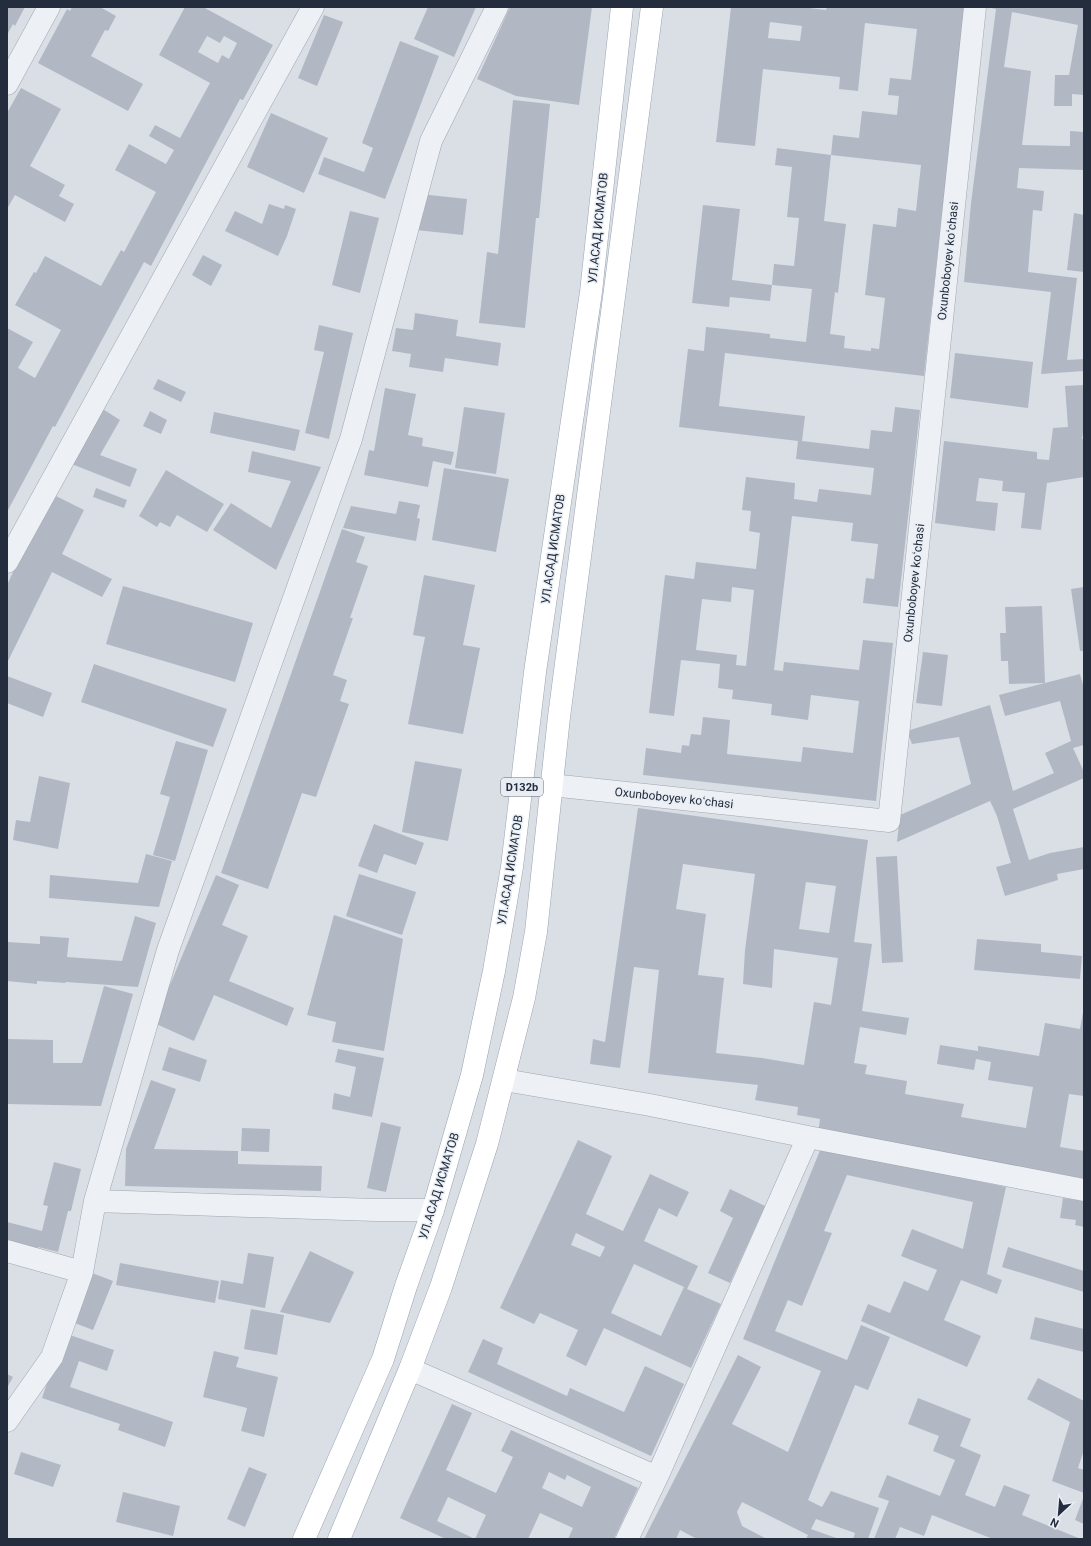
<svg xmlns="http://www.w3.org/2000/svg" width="1091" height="1546" font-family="Roboto,sans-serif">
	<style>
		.building { fill: #b1b8c4; fill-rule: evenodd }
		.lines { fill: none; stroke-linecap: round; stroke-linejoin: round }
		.minor-casing { stroke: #9fa6b0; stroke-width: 23 }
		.primary-casing { stroke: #99a3b3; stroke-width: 23 }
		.minor { stroke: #edf0f5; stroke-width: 22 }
		.primary { stroke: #fff; stroke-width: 22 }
		.labels { text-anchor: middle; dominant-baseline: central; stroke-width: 3; stroke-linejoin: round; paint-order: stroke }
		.shield { fill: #e9eef4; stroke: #5e6774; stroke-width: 1 }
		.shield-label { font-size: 11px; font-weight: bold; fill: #232d3d }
		.street-label { font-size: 12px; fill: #232d3d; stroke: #e9eef4 }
	</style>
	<rect width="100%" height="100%" fill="#dadfe6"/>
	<path class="building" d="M7,7h18l-10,19 -2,-2 -6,11z
		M72,7h28l16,9 -8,15 -3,-1 -14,26 52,28 -15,27 -90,-48 29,-54 3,2z
		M185,7h18l70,38 -30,55 -3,-1 -89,167 -7,-4 -89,165 -2,-1 -46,86v-184l26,14 -15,26 17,10 26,-48 -46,-25 19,-33 2,1 9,-17 56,30 20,-36 3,2 32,-60 -41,-22 14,-26 37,20 8,-14 -25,-14 6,-11 25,13 30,-55 -51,-28zM207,36l13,7 4,-7 13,7 -8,16 -7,-4 -4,8 -20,-11z
		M428,7h48l-22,50 -40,-18z
		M510,7h82l-13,98 -63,-9 -39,-17z
		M731,7h70l25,3 1,-3h138l-41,369 -199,-23 -6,53 86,10 -3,25 67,8 2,-19 21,2 3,-25 25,3 -22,197 -35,-4 3,-25 8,1 4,-35 -27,-3 2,-18 -61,-7 -18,154 9,1 1,-9 75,8 4,-30 30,3 -17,158 -233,-26 3,-27 35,5 1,-8 7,1 2,-12 10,1 2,-18 27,3 -3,34 74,8 2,-15 50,6 6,-52 -48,-6 -3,25 -37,-5 1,-11 -40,-5 1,-9 -15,-2 2,-24 -39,-4 -7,56 -25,-3 16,-138 29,4 2,-17 60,7 4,-36 -11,-2 2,-20 -9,-1 4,-33 49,6 -1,16 23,3 2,-13 52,6 3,-27 -78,-9 2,-18 -119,-14 9,-78 16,2 2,-24 64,7v4l36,4 6,-53 -40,-4 2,-21 20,2 5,-48 -12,-1 5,-50 -17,-2 2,-17 54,7 -7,66 22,3 -8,69 -3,-1 -5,42 15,2 -1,12 27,3v-3l8,1 6,-51 -20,-3 8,-71 23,3 2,-19 18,3 5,-46 -90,-10 2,-20 26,3 3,-27 35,4 2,-19 -11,-1 2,-17 21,2 6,-51 -52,-6 -7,68 -19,-2 1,-12 -77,-8 -8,77 -39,-4zM770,22l32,4 -2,15 -32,-3zM732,587l22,3 -8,76 -10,-1 1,-10 -41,-5 6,-51 29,3z
		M987,7h97v88l-12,-1v12h-18l1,-31h14l9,-50 -66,-13 -8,55 27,4 -9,74 48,1v-15l14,1v38l-65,-2 -2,20 27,3 -2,20 -9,-1 -5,62 49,6 -10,82 17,-1v12l-43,3 10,-82 -87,-10 7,-79 25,-194z
		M324,15l19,7 -26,64 -19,-8z
		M400,41l39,15 -54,143 -67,-25 6,-17 40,15 9,-24 -11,-5z
		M21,88l40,21 -31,57 35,19 -6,11 15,8 -9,18 -50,-27 -8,14v-96z
		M513,100l37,4 -11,114h-3l-11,110 -46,-5 8,-71 11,2z
		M271,113l57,25 -24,55 -57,-26z
		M420,194l47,5 -4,36 -47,-5z
		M269,204l15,5 1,-4 11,4 -9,27 -9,20 -53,-25 10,-20 27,13z
		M703,205l37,4 -8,71 40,5 -2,16 -40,-4 -1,10 -37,-4z
		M350,211l29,7 -19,75 -28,-8z
		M1074,213l10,2v57l-17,-2z
		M203,255l19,10 -11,21 -19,-11z
		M415,313l43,7 -2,16 45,7 -3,23 -53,-8 -2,14 -34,-5 2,-13 -19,-3 4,-23 17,2z
		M319,325l34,8 -24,106 -24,-6 19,-81 -10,-2z
		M955,353l78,9 -5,46 -78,-10z
		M158,379l28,13 -5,10 -28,-13z
		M1084,385v41l-2,13h2v38l-37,6 -6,47 -20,-2 4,-35 -23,-2 1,-10 -24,-3 -3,23 22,2 -3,28 -60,-8 9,-82 93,11v7l12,1 4,-32 15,-1 -3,-41z
		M385,388l31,6 -8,41 15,3 -1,8 32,6 -3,13 -18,-4 -5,26 -64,-12 5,-25 5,1z
		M464,407l41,6 -9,61 -41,-6z
		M101,408l19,12 -20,35 37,14 -7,18 -61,-24z
		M150,411l17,9 -6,14 -18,-8z
		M214,412l86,18 -5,21 -85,-18z
		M252,451l69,16 -45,103 -63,-40 18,-27 40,25 20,-47 -43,-9z
		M444,468l65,11 -13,73 -64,-12z
		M166,470l58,34 -17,28 -30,-17 -7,12 -10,-5 -3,5 -18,-11z
		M96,488l31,12 -3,8 -31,-11z
		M50,493l34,17 -22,44 50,25 -10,18 -50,-25 -45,91v-78z
		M399,501l21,4 -3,13 3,1 -4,22 -73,-13 8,-22 45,8z
		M342,529l23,8 -9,25 12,4 -18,52h3l-20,57 14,5 -7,21 9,3 -33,93 -14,-4 -34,96 -47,-16z
		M424,575l51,10 -12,60 17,3 -17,86 -55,-10 17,-87 -12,-2z
		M123,586l130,37 -18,59 -129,-38z
		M1084,587v64h-4l-9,-62z
		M1042,606l3,77 35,-9 4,14v57l-11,3 11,24v6l-71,31 16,51 21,-7 34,-6v22l-27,5 1,6 -53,16 -9,-29 15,-4 -14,-47 -7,-15 -93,41 3,-27 71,-31 -12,-47 -47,7 -5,-13 83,-26 23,86 41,-18 -9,-20 26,-12 -11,-40 -55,15 -6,-21 46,-12 -36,1 -1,-23h-7l-1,-28h6l-1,-26z
		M923,652l25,3 -6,51 -26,-3z
		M94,664l133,45 -14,38 -132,-45z
		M7,676l45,17 -9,24 -36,-14z
		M176,741l32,9 -33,111 -22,-6 17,-58 -10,-3z
		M415,761l47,8 -14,72 -46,-9z
		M39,776l31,7 -12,66 -45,-9 3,-20 14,2z
		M638,808l230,32 -14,102 18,2 -10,67 47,7 -3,17 -46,-8 -6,36 13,2 -2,9 42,7 -2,13 59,10 -3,13 65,11 7,-41 -45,-7 3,-18 -15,-3 -2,11 -37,-6 3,-19 38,6v-5l61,10 6,-33 35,6 4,-22v89l-15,-2 -9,53 24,4v28l-266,-45 2,-15 -23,-4 1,-8 -43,-7 3,-15 -110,-12 11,-103 -25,-3 -14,101 -30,-4 3,-25 12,3zM683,864l72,10 -10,76 -2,34 29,4 2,-39 64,9 -7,47 -17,-3 -10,63 -42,-7 -46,-5 8,-75 -26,-3 8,-61 -30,-5zM806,882l30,4 -7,47 -30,-4z
		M374,824l50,19 -8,22 -32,-11 -7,19 -19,-7z
		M146,854l26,7 -13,46 -110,-9 1,-23 88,8z
		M897,856l6,106 -21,1 -6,-106z
		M359,874l57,18 -14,43 -56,-19z
		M216,875l23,10 -17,40 26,11 -19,45 65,27 -7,18 -73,-31 -20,46 -40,-18z
		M334,915l69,24 -19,112 -52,-9 4,-20 -29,-7z
		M135,916l21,7 -18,64 -72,-5 -1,1 -28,-2v3l-30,-3v-39l33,2v-8l29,2 -2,19 55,4z
		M977,939l64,5v8l41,4 -2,23 -106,-9z
		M104,986l29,8 -32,112 -94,-2v-65l46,1v23h29z
		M169,1047l38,13 -7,22 -38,-12z
		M338,1049l46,9 -12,59 -40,-8 2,-16 16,4 6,-30 -21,-5z
		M151,1080l25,9 -22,60 84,2v13l84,2 -1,25 -196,-5 1,-37z
		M381,1122l20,5 -15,65 -19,-4z
		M242,1128l28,1 -1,23 -28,-1z
		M578,1140l34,16 -26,58 37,17 27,-57 39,18 -12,25 -18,-9 -15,33 54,25 -11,23 34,15 -30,64 -87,-40 -18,38 -20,-10 12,-26 -38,-17 -6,11 -34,-16zM576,1233l29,14 -5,10 -29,-12zM634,1264l50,23 -23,49 -50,-23z
		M821,1148l185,39 -19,87 15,6 -5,14 -36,-14 -17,40 37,16 -14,31 -106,-46 7,-17 22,9 14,-32 24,10 9,-21 -36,-14 11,-27 51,20 10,-47 -126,-27 -23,56 8,2 -30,73 -14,-6 -13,31 72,29 14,-35 29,12 -22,53 -13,-5 -47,115 14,7 9,-16 48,17 -11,31h-15l2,-6 -39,-14 -5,10 28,10h-33l2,-4 -66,-33 -5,10 5,14 25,13h-70l-17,-9 -4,9h-32l94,-184 23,12 -29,57 56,28 33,-81 -78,-32z
		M54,1162l27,7 -10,42h-3l-10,41 -20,-5 -1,5 -30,-7v-23l35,9 6,-25 -5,-1z
		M730,1189l35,17 -35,77 -22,-10 25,-55 -13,-7z
		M1063,1198l21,3v26l-9,-2 1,-5 -16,-2z
		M1008,1247l76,24v21l-82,-25z
		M310,1251l44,21 -24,51 -50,-11z
		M248,1253l26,4 -9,51 -47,-9 3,-19 22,4z
		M120,1263l99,18 -4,22 -99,-18z
		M92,1273l21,8 -20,49 -21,-8z
		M251,1309l33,6 -7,40 -33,-6z
		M1035,1317l49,12v23l-54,-13z
		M64,1333l50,17 -7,21 -28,-10 -9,26 103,35 -8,25 -47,-17 2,-6 -78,-26z
		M483,1339l20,9 -6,16 70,32 3,-8 54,24 21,-46 39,18 -33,72 -183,-84z
		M214,1351l25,6 -3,10 42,10 -14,60 -23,-6 6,-23 -44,-11z
		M7,1374l6,3 -6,11z
		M1038,1378l46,23v49l-6,18 6,2v23l-32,-12 18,-59 -43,-23z
		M918,1398l53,21 -11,27 21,9 -16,40 30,12 9,-22 26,10 -8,20 59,24h-88l-61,-24 -8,21 -24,-9 -5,12h-21l15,-38 -11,-4 9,-22 53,21 15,-36 -22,-9 6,-15 -31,-12z
		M452,1404l20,9 -26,57 50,23 17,-36 -12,-6 10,-21 127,58 -24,51h-46l5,-11 -33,-15 -12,26h-82l-46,-21zM549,1472l16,8 2,-5 24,12 -9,20 -40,-19zM448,1497l38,18 -11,24 -38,-18z
		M21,1452l40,13 -8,22 -39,-13z
		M249,1467l18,7 -22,53 -18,-8z
		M123,1492l57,14 -7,30 -57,-14z
		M1084,1496v28l-9,-4z"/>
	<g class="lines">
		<defs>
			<path id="minor" d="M7,84l42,-77
				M7,562l306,-555
				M551,785l338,36 86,-814
				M504,1080l146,25 158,32 276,53
				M95,1201l280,9h58
				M7,1251l75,21
				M410,1369l247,108
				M7,1421l45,-64 30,-85 13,-71 73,-251 183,-511 80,-298 66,-134
				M627,1539l30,-62 151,-340"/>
			<path id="primary" d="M304,1539l79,-180 23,-73 27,-76 39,-135 22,-104 18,-104 23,-195 56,-380 31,-285
				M339,1539l71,-170 31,-82 46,-143 37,-146 12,-66 23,-215 93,-710"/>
		</defs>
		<use href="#minor" class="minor-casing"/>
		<use href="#primary" class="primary-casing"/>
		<use href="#minor" class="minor"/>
		<use href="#primary" class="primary"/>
	</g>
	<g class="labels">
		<rect class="shield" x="501" y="778" width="42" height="18" rx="3"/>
		<g class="shield-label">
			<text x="522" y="787">D132b</text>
		</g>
		<g class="street-label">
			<text transform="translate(598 228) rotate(-84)">УЛ.АСАД ИСМАТОВ</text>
			<text transform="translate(948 261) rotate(-84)">Oxunboboyev koʻchasi</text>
			<text transform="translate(553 549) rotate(-82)">УЛ.АСАД ИСМАТОВ</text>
			<text transform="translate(914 583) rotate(-84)">Oxunboboyev koʻchasi</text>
			<text transform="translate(674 798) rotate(6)">Oxunboboyev koʻchasi</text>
			<text transform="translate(510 870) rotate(-81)">УЛ.АСАД ИСМАТОВ</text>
			<text transform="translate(439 1186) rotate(-73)">УЛ.АСАД ИСМАТОВ</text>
		</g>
	</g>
	<rect width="1091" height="1546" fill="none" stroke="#232d3d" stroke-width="16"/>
	<g transform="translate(1059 1514) rotate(206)" stroke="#e9eef4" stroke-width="3" paint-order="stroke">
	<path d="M0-3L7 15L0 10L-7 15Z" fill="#232d3d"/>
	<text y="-6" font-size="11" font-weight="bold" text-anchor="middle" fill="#232d3d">N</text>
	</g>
</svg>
